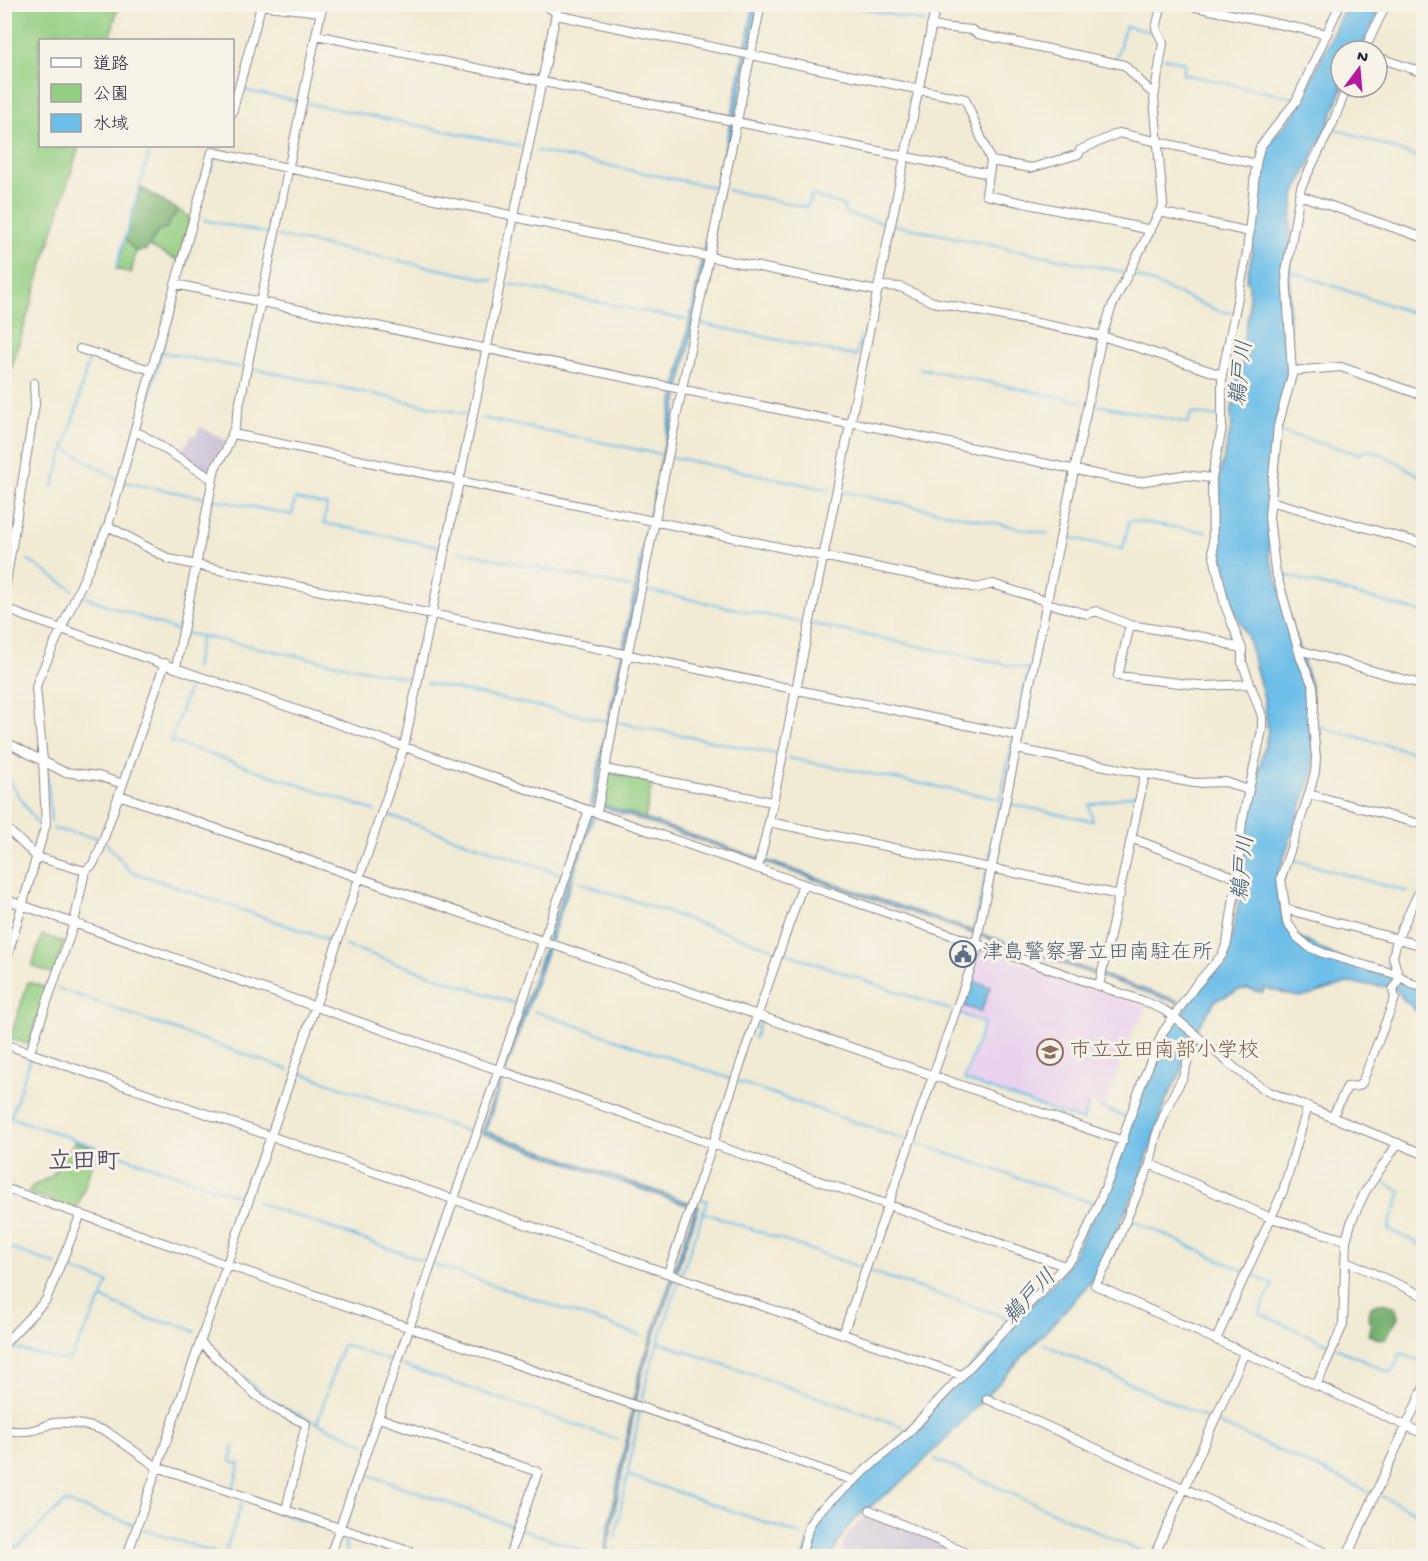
<svg xmlns="http://www.w3.org/2000/svg" width="1428" height="1561" font-family="'Gochi Hand','Klee One',sans-serif">
	<style>
		.built { fill: #e9d2ed }
		.industrial { fill: #c9bfd7 }
		.green { fill: #94ce82; stroke: #5b785e; stroke-width: 1.5 }
		.forest { fill: #77b170; stroke: #4c6a56; stroke-width: 1.5 }
		.water { fill: #6dbee8; stroke: #487092; stroke-width: 1.5 }
		.lines { fill: none; stroke-linecap: round; stroke-linejoin: round }
		.stream { stroke: #6dbee8; stroke-width: 2 }
		.minor-casing { stroke: #8a8688; stroke-width: 10 }
		.minor { stroke: #fff; stroke-width: 8 }
		.labels { text-anchor: middle; dominant-baseline: central; stroke-width: 6; stroke-linejoin: round; paint-order: stroke }
		.service-label { font-size: 21px; fill: #4e5e75; stroke: #f7f3e8; text-anchor: start }
		.education-label { font-size: 21px; fill: #785e54; stroke: #f7f3e8; text-anchor: start }
		.water-label { font-size: 22px; font-style: italic; fill: #3c5978; stroke: #f7f3e8 }
		.quarter-label { font-size: 24px; font-weight: bold; fill: #564d6c; stroke: #f7f3e8 }
	</style>
	<rect width="100%" height="100%" fill="#f7f3e8"/>
	<filter id="ink" filterUnits="userSpaceOnUse"><feTurbulence type="fractalNoise" baseFrequency=".0167" numOctaves="2"/><feDisplacementMap in="SourceGraphic" scale="12" xChannelSelector="R" yChannelSelector="G"/><feConvolveMatrix kernelMatrix="1 2 1 2 8 2 1 2 1" color-interpolation-filters="sRGB"/></filter>
	<filter id="wash" filterUnits="userSpaceOnUse"><feTurbulence type="fractalNoise" baseFrequency=".008" numOctaves="4" result="noise"/><feDisplacementMap in="SourceGraphic" scale="24" xChannelSelector="R" yChannelSelector="G"/><feGaussianBlur stdDeviation="1.35" result="paint"/><feColorMatrix in="noise" values="0 0 0 0 0 0 0 0 0 0 0 0 0 0 0 0 0 1.4 0 .05"/><feComposite in="paint" operator="in"/></filter>
	<g filter="url(#wash)">
		<rect width="100%" height="100%" fill="#f1ead4"/>
		<path class="built" d="M983,950l163,57 -7,18 -4,-1 -30,81 -16,-4 -6,19 -117,-40 19,-58 -28,-10 22,-60z"/>
		<path class="industrial" d="M200,427l27,14 -18,32 -29,-19 12,-19 3,1z
			M870,1512l99,44h-130l8,-22z"/>
		<path class="green" d="M5,4l113,1 -8,35h-70v106h39l-74,243z
			M178,210l12,7 -11,44 -30,-15 10,-16 7,-2z
			M125,239l11,13 -5,21 -15,-4z
			M607,772l45,10 -7,37 -44,-15z
			M42,935l22,7 -10,32 -22,-8z
			M28,982l19,6 -18,56 -19,-5z
			M75,1141l22,9 -20,59 -49,-16 3,-6 21,-11z"/>
		<path class="forest" d="M140,187l38,23 -12,18 -7,2 -13,20 -10,2 -11,-13z
			M1381,1303c11,3 15,1 17,14l-12,21 -7,1 -11,-4 3,-11 -3,-8 2,-9z"/>
		<path class="water" d="M754,5h5l-165,800 -3,-1z
			M1346,5h37l-24,46h-18v36h2l-15,38 -33,68 -4,28 -3,155 -13,52 -6,126 42,132 2,86 -34,100 4,50 6,10 60,31 47,15 27,15v24l-21,-19 -5,-8 -6,-3 -44,-4 -39,13 -10,1 -34,-9 -1,5 -14,-4 -9,1 -24,10 -29,43 -6,29 -15,28 -26,79 -43,96 -110,121 -78,80 -53,42 -11,12 -13,26h-28l12,-37 45,-42 203,-205 49,-94 47,-134 14,-21 50,-64 6,-14 13,-64 4,-60 21,-89 -4,-33 -16,-61 -15,-31 -13,-50 -2,-67 2,-17 12,-48 -1,-9 5,-33 6,-16v-22l7,-34v-27l-3,-3 6,-28 10,-93 4,-13 30,-35z
			M601,804l578,197 -2,2 -575,-196z
			M591,812l3,4 -109,315 214,75 -58,169 -35,181h-3l36,-182 56,-166 -214,-75z
			M973,981l17,6 -9,25 -17,-6z"/>
		<g class="lines">
			<path class="stream" d="M433,4l17,4
				M842,4l83,18
				M1165,58l20,5 -2,11 111,24
				M1114,60c5,-5 7,-23 12,-34l24,6
				M242,90l56,11
				M306,103l215,43
				M1336,129l88,30
				M537,151l176,36
				M211,172l7,-26
				M727,190l78,17 2,-1 5,-11 31,10 3,9 39,9
				M204,220l66,14
				M894,225l229,47
				M278,236l215,44
				M116,269l35,-123
				M1293,272l131,45
				M1134,275l82,35 15,3
				M181,282l14,-53
				M509,284l177,36
				M699,323l157,33 5,-19
				M162,352l81,16
				M251,368l215,46
				M919,368l164,34
				M1092,404l96,19 3,-10 27,4
				M482,418l177,36
				M139,432l41,-145
				M1281,432l78,22 9,-4 18,6 34,20 4,14
				M232,446l3,-7
				M65,448l52,31
				M672,457l159,33
				M124,482l81,16
				M53,486l27,-89 -1,-1 11,-41
				M840,491l208,43
				M213,499l79,16 3,-16 32,6 -3,18 116,24
				M1067,537l56,12 6,-29 77,12
				M459,551l171,36
				M28,560l45,30
				M1285,575l139,38
				M645,590l159,33
				M80,595l98,36
				M4,623l3,-8
				M812,624l216,45 -14,63
				M186,633l225,46
				M195,668l6,-32
				M191,681l-20,60 204,70
				M427,683l180,38
				M617,722l159,32
				M1317,726l107,29
				M788,758l212,41
				M47,770l4,51
				M4,773l32,49 5,4
				M1010,804l83,17 -4,-16 49,-11
				M391,816l172,59
				M53,829l46,9
				M106,843l24,28 202,70
				M1294,860l114,32
				M988,864l25,-126
				M579,882l195,67
				M974,929l13,-59
				M346,946l173,59
				M783,952l167,58
				M1387,965l2,-9
				M4,979l3,-10
				M57,988l232,82
				M534,1011l197,68
				M958,1013l26,10 -20,57 119,41 5,-15
				M754,1039l6,-18
				M301,1073l171,60
				M739,1082l168,58
				M1100,1107l26,10
				M4,1115l240,83
				M11,1117l20,-60
				M914,1142l179,61
				M1378,1178l23,14 -13,37 36,17
				M256,1202l172,60
				M703,1212l159,56
				M1130,1219l114,52
				M4,1246l53,19
				M435,1265l207,71
				M64,1267l44,15 -6,15
				M869,1271l139,47
				M682,1273l25,-72 -9,-3 3,-9
				M1251,1274l22,11 -14,28 71,32
				M658,1342l246,85
				M1044,1344l166,76
				M10,1347l51,13 10,-2 31,-60 47,21 35,7 11,6
				M1336,1348l55,25 10,-20 23,11
				M218,1353l8,9
				M402,1365l217,75
				M237,1372l30,25 23,14 76,33
				M642,1403l6,-30 31,-92
				M317,1423l25,-77 3,-1 47,17
				M1218,1423l152,69
				M935,1459l216,97
				M364,1473l151,54
				M630,1476l172,59
				M233,1488l7,-24 -10,-3 4,-16
				M1381,1496l43,20
				M275,1511l60,21
				M346,1524l27,-77 -3,-1
				M143,1529l81,27 19,-56
				M521,1529l75,26
				M4,1534l3,2
				M343,1534l5,22
				M615,1538l25,-127
				M9,1540l8,8 48,-46 67,22
				M613,1556l2,-9"/>
		</g>
	</g>
	<g filter="url(#ink)">
		<g class="lines">
			<defs>
				<path id="minor" d="M249,4l72,8
					M543,4l14,9
					M1196,4v3l131,27
					M556,15l409,84 26,62 40,7 48,-14 1,-4 39,-17 137,31
					M931,26l41,4 6,4 146,31 25,25 5,3
					M316,35l673,139
					M1364,51l22,-47
					M1377,57l47,16
					M1347,87l-15,38 -31,62 -15,85 6,103 -14,51 -9,91 6,52 26,90 12,27 1,16 -1,23 3,33 -1,14 -6,22 -28,84 6,44 10,15 12,10 14,6 75,22 14,9 12,3
					M232,113l29,-107
					M991,161l-5,34 165,35
					M1299,195l125,43
					M1160,212l90,20
					M514,217l363,74
					M175,284l674,140
					M877,289l7,-3 16,1 33,15 169,34 120,39
					M80,349l71,21
					M1292,371l49,-4 83,29
					M850,422l278,59 11,1 44,-7 29,3
					M134,432l7,2 71,45
					M233,434l744,154 16,-4 53,17
					M1270,501l154,43
					M108,526l61,33 27,6 823,171
					M4,595l31,-191 -1,-21
					M1047,603l40,11 9,-3 34,14 79,13 33,11
					M4,607l17,8 1125,387 18,8 9,6 63,53 31,22 157,63
					M1130,625l-12,51 88,10 44,-2
					M1299,650l125,35
					M176,667l39,-199 11,-18 9,-24 81,-391 5,-23 4,-8
					M4,741l60,31 34,4 25,8
					M1016,749l178,34 32,-1 22,8
					M605,769l167,33
					M1309,794l115,31
					M119,795l1004,346
					M597,813l16,-88 148,-721
					M769,822l351,73
					M4,826l33,31 48,14
					M1131,838l106,40
					M758,868l11,-46 167,-818
					M4,899l1061,367
					M1285,909l139,37
					M976,943l126,-607 10,-30 51,-101 -9,-107 9,-55 -7,-15 6,-24
					M4,968l42,-144 -3,-63 -7,-73 2,-8 70,-154 104,-374 303,64
					M1099,986l46,-212
					M1198,1037l-6,8 -9,32 -15,28 -12,31 -6,28 -43,101 -12,20 329,149
					M4,1044l839,290
					M30,1052l44,-129 11,-52 8,-7 6,-12 66,-189
					M1333,1116l14,-29 11,-1 4,-3 33,-85 -2,-8 6,-12 -6,-21 4,-18 27,-58
					M1150,1164l121,54 75,22
					M4,1188l848,292
					M1346,1261l78,35
					M668,1273l135,-389
					M1216,1340l67,-149 25,-85
					M200,1342l56,53 19,14 31,15 -20,86
					M4,1344l42,-44 35,-86
					M961,1375l-118,-41 136,-390
					M1316,1386l27,-61 3,-85 6,-20 13,-28 33,-49
					M987,1399l346,157
					M379,1418l159,54 -29,84
					M4,1429c13,4 24,3 37,-1 5,-2 9,-5 13,-5 17,-2 36,3 52,8l51,36 266,89
					M870,1510l103,46
					M127,1556l277,-809 154,-743
					M330,1556l259,-746
					M801,1556l8,-30 9,-14 89,-78 166,-177 10,-17 27,-64 32,-94 21,-50 32,-46 27,-31 5,-12 10,-65 5,-56 20,-92v-14l-20,-54v-13l-17,-44 -12,-53 -1,-74 10,-51v-52l25,-122 9,-89 4,-17 36,-46 44,-97
					M1154,1556l90,-202
					M1347,1556l77,-169"/>
			</defs>
			<use href="#minor" class="minor-casing"/>
			<use href="#minor" class="minor"/>
		</g>
	</g>
	<defs>
		<symbol id="civic-ring" viewBox="-11 -11 22 22"><circle r="9.5" fill="#f7f3e8" stroke="#5c6f8a" stroke-width="1.5"/><path d="M-.6-6.5H3V-4.5H.6V-3L4-1V1h2V6H-6V1h2V-1L-.6-3ZM-1.2 2.5V6h2.4V2.5Z" fill="#5c6f8a"/></symbol>
		<symbol id="school-ring" viewBox="-11 -11 22 22"><circle r="9.5" fill="#f7f3e8" stroke="#8d6e63" stroke-width="1.5"/><path d="M0-5L7-2L0 1L-7-2ZM-4 1L0 2.5L4 1V4Q0 6-4 4Z" fill="#8d6e63"/></symbol>
	</defs>
	<g fill-rule="evenodd">
		<use href="#civic-ring" x="948" y="939" width="30" height="30"/>
		<use href="#school-ring" x="1035" y="1037" width="30" height="30"/>
	</g>
	<g class="labels">
		<g class="service-label">
			<text x="982" y="954">津島警察署立田南駐在所</text>
		</g>
		<g class="education-label">
			<text x="1070" y="1052">市立立田南部小学校</text>
		</g>
		<g class="water-label">
			<text transform="translate(1243 373) rotate(-83)">鵜戸川</text>
			<text transform="translate(1245 868) rotate(-84)">鵜戸川</text>
			<text transform="translate(1031 1298) rotate(-47)">鵜戸川</text>
		</g>
		<g class="quarter-label">
			<text x="84" y="1163">立田町</text>
		</g>
	</g>
	<rect width="1428" height="1561" fill="none" stroke="#f7f3e8" stroke-width="24"/>
	<rect x="39" y="39" width="195" height="108" fill="#f7f3e8" stroke="#a29fa3" stroke-width="1.5"/>
	<rect x="51" y="58" width="30" height="9" fill="#ffffff" stroke="#a29fa3" stroke-width="1.5"/>
	<text x="93" y="69" font-size="18" fill="#22223b">道路</text>
	<rect x="51" y="84" width="30" height="18" fill="#94ce82" stroke="#a29fa3" stroke-width="1.5"/>
	<text x="93" y="99" font-size="18" fill="#22223b">公園</text>
	<rect x="51" y="114" width="30" height="18" fill="#6dbee8" stroke="#a29fa3" stroke-width="1.5"/>
	<text x="93" y="129" font-size="18" fill="#22223b">水域</text>
	<g transform="translate(1359 69) rotate(16)"><circle r="28" fill="#f7f3e8" stroke="#a29fa3" stroke-width="1.5"/>
	<path d="M0-4.5L10 22L0 15L-10 22Z" fill="#b5179e"/>
	<text y="-9" font-size="16" font-weight="bold" text-anchor="middle" fill="#22223b">N</text>
	</g>
</svg>
